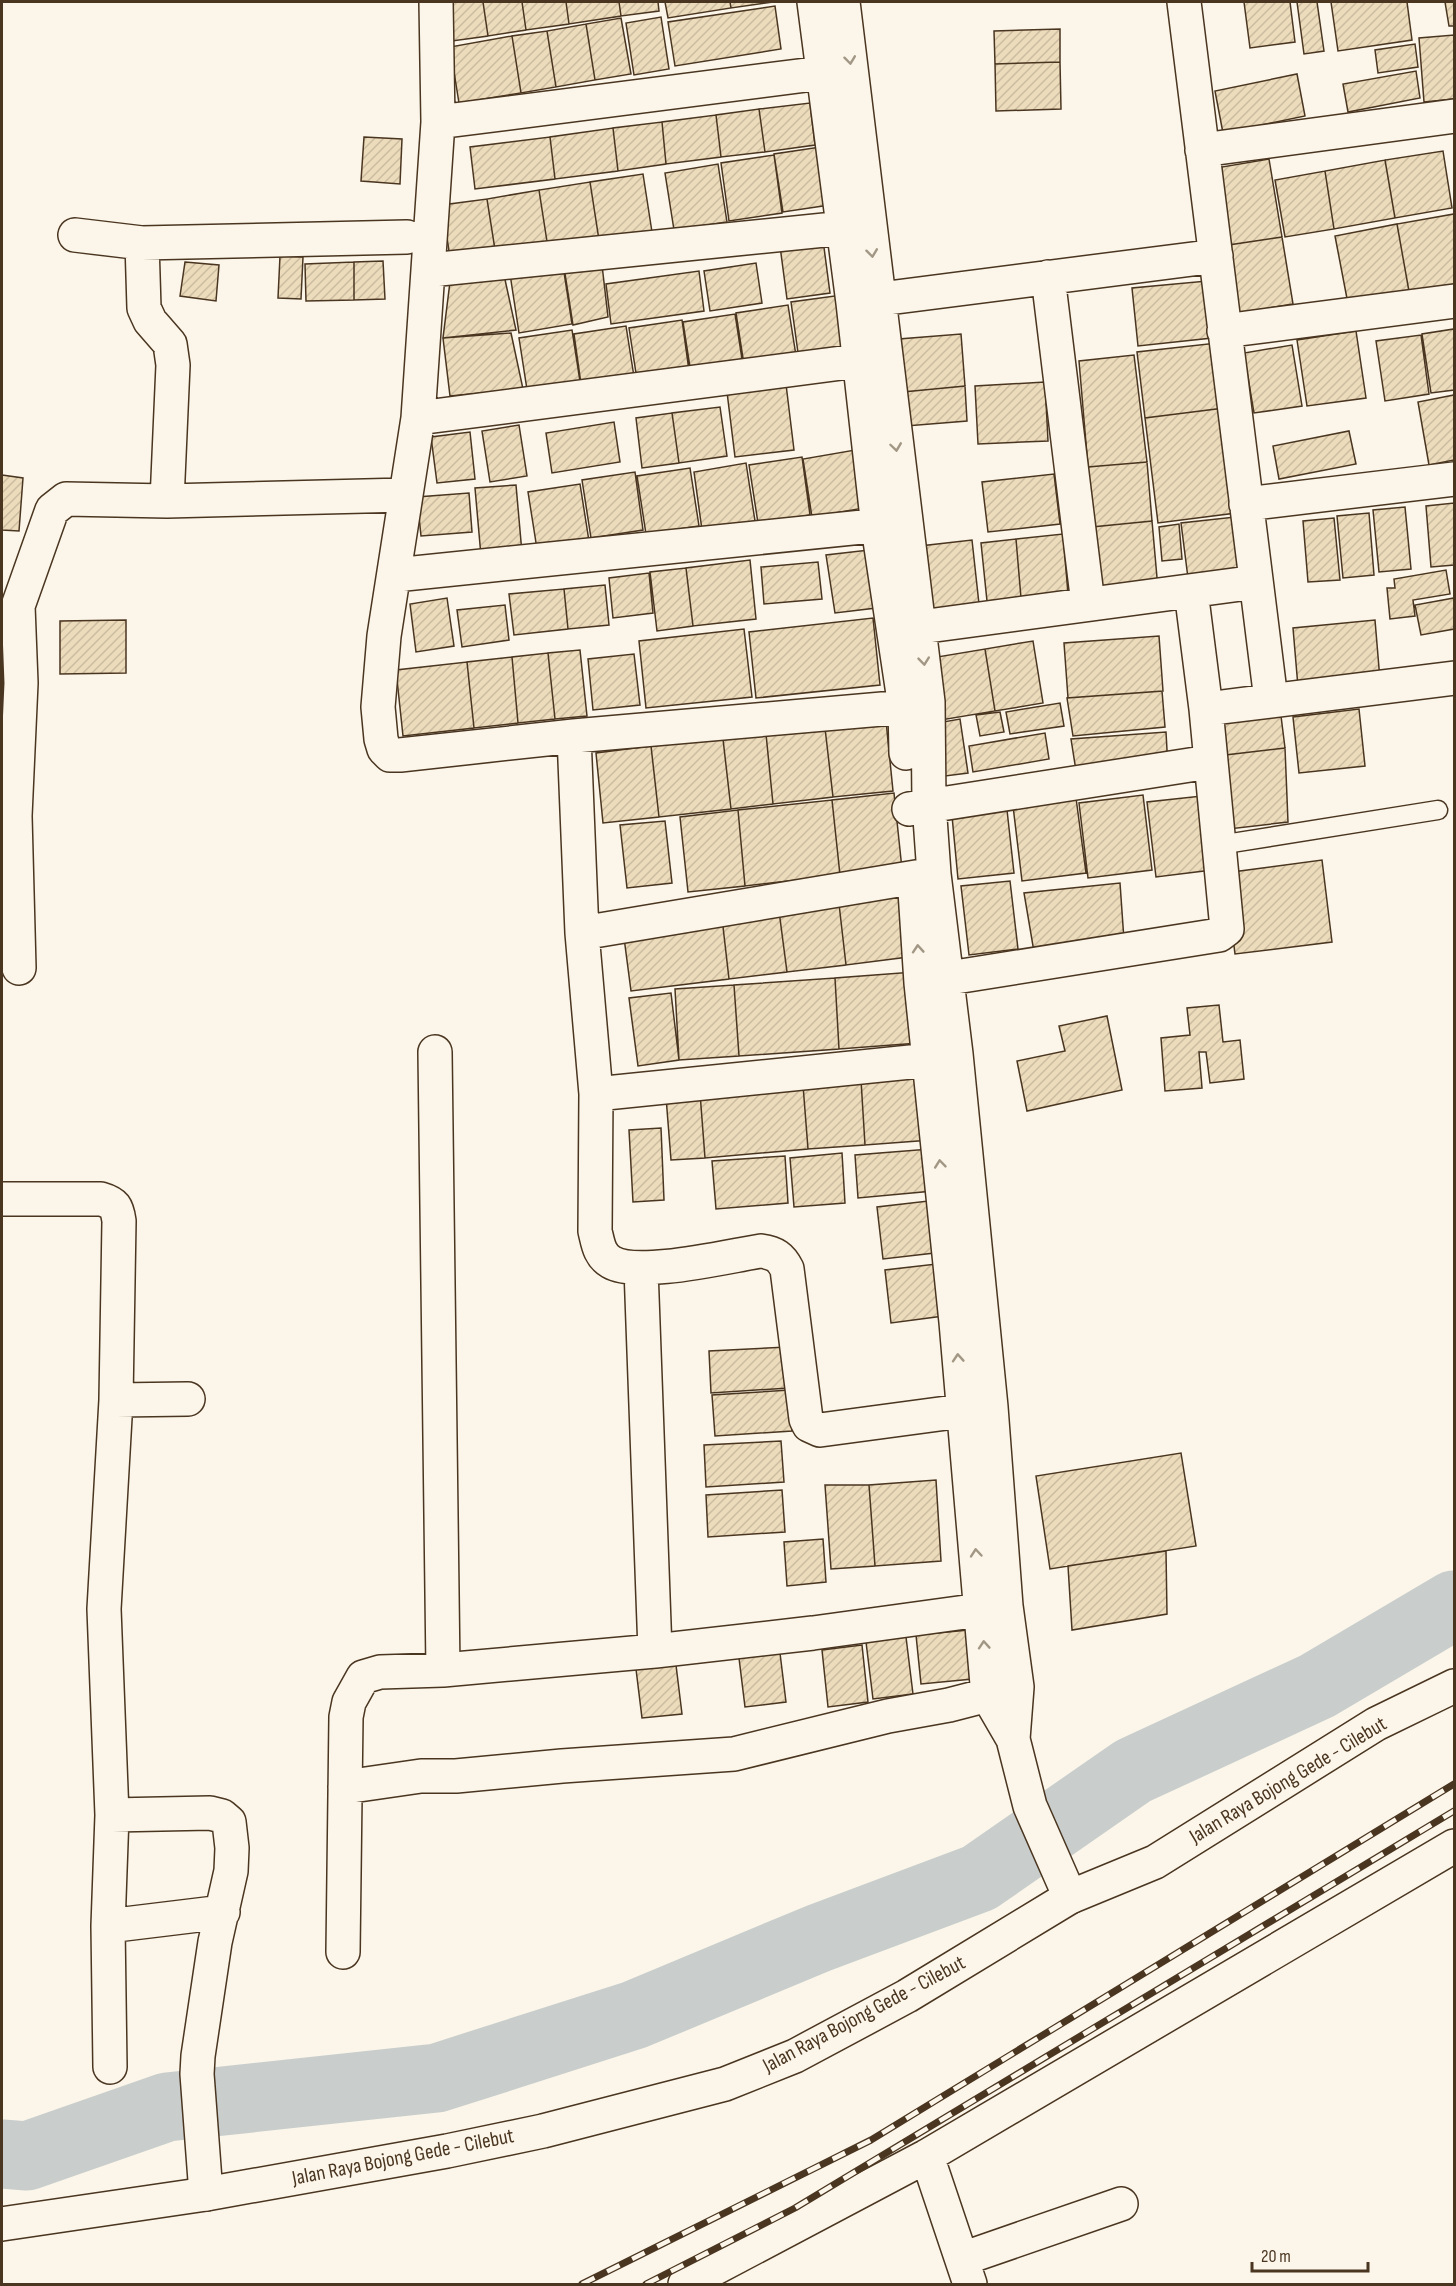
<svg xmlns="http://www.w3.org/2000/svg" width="1456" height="2286" font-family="'Sofia Sans Condensed',sans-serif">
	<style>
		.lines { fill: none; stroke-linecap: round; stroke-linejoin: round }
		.river { stroke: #c9cecd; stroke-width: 69 }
		.building { fill: url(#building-hatch); stroke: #4a3520; stroke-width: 1.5 }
		.service-casing { stroke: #4a3520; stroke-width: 21 }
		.minor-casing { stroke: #4a3520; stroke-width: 36 }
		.secondary-casing { stroke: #4a3520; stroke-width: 36 }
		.service { stroke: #fbf6e9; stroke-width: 18 }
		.minor { stroke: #fbf6e9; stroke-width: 33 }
		.secondary { stroke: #fbf6e9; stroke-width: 33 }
		.rail-casing { stroke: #4a3520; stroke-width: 7 }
		.rail { stroke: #fbf6e9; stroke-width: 4.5; stroke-dasharray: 14; stroke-linecap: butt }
		.oneway { stroke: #a29684 }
		.labels { text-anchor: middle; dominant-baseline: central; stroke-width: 4.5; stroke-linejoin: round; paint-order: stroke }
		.street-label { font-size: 21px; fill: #4a3520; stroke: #fbf6e9 }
	</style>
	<defs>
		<pattern id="building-hatch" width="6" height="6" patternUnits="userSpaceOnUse" patternTransform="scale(1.5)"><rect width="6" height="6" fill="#ecdcbc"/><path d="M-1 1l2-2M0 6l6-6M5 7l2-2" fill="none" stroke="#ccbda1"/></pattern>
	</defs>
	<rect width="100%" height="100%" fill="#fbf6e9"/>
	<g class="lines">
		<path class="river" d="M2,2154l25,2 140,-49 270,-29 197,-63 185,-77 160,-60 154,-107 184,-85 137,-81"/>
	</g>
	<path class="building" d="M446,2h37l5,34 -36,5z
		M483,2h39l4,28 -38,6z
		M522,2h44l3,22 -43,6z
		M566,2h53l2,14 -52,8z
		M619,2h39l1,9 -38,5z
		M665,2h65l1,6 -63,10z
		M730,2h43l-42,6z
		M1244,2h46l5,40 -45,6z
		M1297,2h20l7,49 -20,3z
		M1331,2h76l5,38 -74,11z
		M1445,2h9v24h-5z
		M775,6l6,43 -106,17 -7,-44z
		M661,17l8,52 -35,6 -8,-52z
		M621,18l10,56 -36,6 -9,-56z
		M586,24l9,56 -39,7 -9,-56z
		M1060,29v33l-65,2 -1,-33z
		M547,31l9,56 -35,6 -9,-57z
		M1454,35v64l-30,3 -5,-64z
		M512,36l9,57 -62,10 -9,-56z
		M1415,44l3,23 -40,6 -3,-23z
		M1060,62l1,47 -65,2 -1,-47z
		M1416,71l4,27 -72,14 -5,-28z
		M1297,74l8,42 -82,17 -8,-42z
		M810,103l5,42 -50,7 -6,-43z
		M759,109l6,43 -44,5 -5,-42z
		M716,115l5,42 -55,7 -4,-42z
		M662,122l4,42 -48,7 -5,-43z
		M613,128l5,43 -63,8 -5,-42z
		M364,137l38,2 -2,45 -39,-3z
		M550,137l5,42 -80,10 -5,-42z
		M827,146l9,58 -53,8 -9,-58z
		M1443,151l9,57 -57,10 -10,-58z
		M774,155l8,58 -53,8 -8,-58z
		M1269,159l13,78 -60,9 -12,-77z
		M1385,160l10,58 -61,11 -9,-58z
		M718,164l9,58 -53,8 -9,-57z
		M1325,171l9,58 -49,8 -10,-57z
		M643,174l9,58 -53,8 -9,-58z
		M590,182l9,58 -51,8 -9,-58z
		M539,190l9,58 -52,8 -9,-57z
		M487,199l9,57 -45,8 -9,-59z
		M1454,214v74l-44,9 -13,-73z
		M1397,224l13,73 -61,12 -14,-73z
		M1282,237l11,67 -60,10 -11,-68z
		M823,240l7,53 -43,6 -7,-53z
		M280,256l23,1 -2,42 -23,-1z
		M383,261l2,38 -31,1v-38z
		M185,262l34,3 -3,36 -36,-5z
		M354,262v38l-48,1 -1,-37z
		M756,263l6,40 -52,8 -6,-40z
		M602,265l6,52 -35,8 -9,-58z
		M563,266l9,58 -53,9 -9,-59z
		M699,271l5,40 -93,13 -5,-40z
		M504,275l12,55 -73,8 7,-56z
		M1207,281l5,57 -74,8 -6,-58z
		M842,295l10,57 -53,8 -8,-58z
		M788,305l9,57 -52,9 -9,-58z
		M735,314l9,58 -52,8 -9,-58z
		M682,320l8,58 -52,8 -9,-58z
		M626,326l9,57 -53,8 -8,-57z
		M1454,329v61l-23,3 -9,-59z
		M572,330l9,58 -53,8 -9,-58z
		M1356,331l10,67 -59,8 -10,-66z
		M511,333l12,56 -73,7 -7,-58z
		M961,334l4,52 -62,6 -4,-53z
		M1421,335l8,59 -44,7 -9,-60z
		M1217,343l7,65 -79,10 -8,-66z
		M1292,345l10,61 -48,7 -10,-60z
		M1134,355l13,107 -59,5 -9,-106z
		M785,376l9,74 -59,7 -9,-73z
		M1045,382l3,59 -70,3 -3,-58z
		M965,386l2,35 -61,5 -3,-34z
		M1454,395v65l-25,5 -11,-63z
		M720,407l7,49 -48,7 -7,-50z
		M1224,408l12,105 -78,10 -13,-105z
		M672,413l7,50 -37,5 -6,-50z
		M614,422l6,40 -68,11 -6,-40z
		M519,425l8,51 -37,6 -8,-51z
		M1349,431l7,33 -77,15 -6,-33z
		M470,432l5,47 -38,4 -6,-46z
		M855,450l9,58 -52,9 -9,-58z
		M802,457l8,58 -52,8 -9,-58z
		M1147,462l5,59 -60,6 -4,-60z
		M746,463l9,58 -53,9 -8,-58z
		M690,468l9,58 -53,8 -9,-58z
		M635,472l8,58 -52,8 -9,-58z
		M1054,474l6,50 -72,8 -6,-50z
		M2,475l21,3 -4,53 -17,-1z
		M580,484l9,57 -52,8 -9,-57z
		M516,485l6,68 -41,3 -6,-68z
		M469,493l3,39 -51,4 -4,-39z
		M1454,503v62l-23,2 -5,-61z
		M1405,507l6,62 -32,3 -6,-62z
		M1369,513l5,62 -31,3 -6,-62z
		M1235,517l6,55 -53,6 -7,-55z
		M1334,518l6,62 -32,2 -5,-61z
		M1152,521l6,68 -57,10 -9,-72z
		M1179,524l3,35 -20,2 -3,-34z
		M1063,534l5,60 -47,4 -5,-59z
		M1016,539l5,59 -34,3 -6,-58z
		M972,540l7,64 -51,7 -8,-65z
		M869,550l7,58 -41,5 -9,-58z
		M750,560l6,59 -63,7 -7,-58z
		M818,562l4,37 -58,5 -3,-37z
		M686,568l7,58 -36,5 -7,-59z
		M1446,570l4,24 -37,6 2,16 -25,3 -3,-31h8l-1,-9z
		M649,573l4,40 -40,5 -4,-40z
		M605,585l4,40 -41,4 -4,-40z
		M564,589l4,40 -54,6 -5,-41z
		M447,598l7,48 -38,6 -6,-48z
		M1454,598v31l-33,6 -6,-30z
		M505,605l4,35 -47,7 -5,-37z
		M873,618l7,67 -124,13 -7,-66z
		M126,620v53l-66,1v-53z
		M1375,620l5,60 -82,7 -5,-59z
		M744,629l8,68 -106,11 -7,-67z
		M1159,636l4,55 -95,7 -4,-55z
		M1033,641l10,62 -48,8 -10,-62z
		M985,649l10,62 -60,10 -10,-62z
		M580,650l7,66 -32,3 -7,-66z
		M548,653l7,66 -37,4 -6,-66z
		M634,654l6,51 -47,5 -5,-51z
		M512,657l6,66 -44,5 -7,-66z
		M467,662l7,66 -71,8 -7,-66z
		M2,667l9,1 -3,42 -6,-1z
		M1162,691l3,36 -92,9 -6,-38z
		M1060,703l4,23 -54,8 -4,-22z
		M1280,708l5,40 -68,8 -5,-41z
		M1359,709l6,57 -66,7 -6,-56z
		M1000,712l4,20 -24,4 -4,-21z
		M960,719l8,54 -23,3 -8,-53z
		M886,721l7,70 -60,6 -8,-69z
		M825,728l8,69 -60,7 -7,-70z
		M1166,732l2,36 -91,9 -6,-38z
		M1045,733l4,26 -76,13 -4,-26z
		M766,734l7,70 -42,5 -8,-70z
		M723,739l8,70 -72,8 -8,-71z
		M651,746l8,71 -56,6 -7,-70z
		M1285,748l3,74 -68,8 -3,-74z
		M894,793l8,76 -62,6 -8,-75z
		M1143,795l9,75 -64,8 -9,-75z
		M1211,795l9,74 -64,8 -9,-75z
		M1076,798l10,75 -64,8 -9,-75z
		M832,800l8,75 -95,11 -7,-76z
		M738,810l7,76 -57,6 -8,-75z
		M1007,810l7,63 -56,6 -6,-63z
		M665,821l7,62 -45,5 -7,-63z
		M1322,860l10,82 -97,12 -10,-81z
		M1010,881l8,68 -49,6 -8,-69z
		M1120,883l4,57 -90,12 -10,-59z
		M909,895l7,61 -70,9 -7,-61z
		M839,904l7,61 -59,7 -8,-61z
		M779,911l8,61 -58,7 -7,-61z
		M722,918l7,61 -98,12 -8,-61z
		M914,972l5,71 -80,6 -4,-71z
		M835,978l4,71 -100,7 -5,-71z
		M734,985l5,71 -60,4 -4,-71z
		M671,993l8,67 -41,6 -9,-68z
		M1219,1005l4,37 17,-2 4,39 -34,4 -4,-31h-7l3,36 -37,3 -4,-53 29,-3 -3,-27z
		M1107,1016l15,74 -95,21 -10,-50 48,-10 -6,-25z
		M926,1075l5,65 -66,5 -4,-65z
		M861,1080l4,65 -57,4 -5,-64z
		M803,1085l5,64 -103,9 -5,-65z
		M700,1093l5,65 -34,2 -5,-63z
		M661,1128l3,72 -31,2 -4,-72z
		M930,1149l3,42 -75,7 -3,-43z
		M842,1153l3,50 -51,4 -4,-49z
		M785,1156l3,47 -72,6 -4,-48z
		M937,1200l6,52 -60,7 -6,-52z
		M945,1263l6,52 -60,8 -6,-53z
		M787,1347l2,41 -78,5 -2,-42z
		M790,1390l2,41 -77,5 -3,-41z
		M781,1441l3,41 -78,5 -2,-42z
		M1181,1453l15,93 -146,23 -14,-93z
		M936,1480l5,81 -66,5 -6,-81z
		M825,1485h44l6,81 -44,3z
		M782,1490l3,42 -77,5 -2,-42z
		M823,1539l3,43 -39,4 -3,-44z
		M1166,1551l1,63 -95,16 -4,-64z
		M979,1629l4,49 -62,6 -5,-49z
		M906,1637l7,57 -40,5 -7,-57z
		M779,1645l7,57 -41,5 -7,-57z
		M862,1645l6,57 -40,5 -6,-57z
		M675,1657l7,57 -40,4 -7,-57z"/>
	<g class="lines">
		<defs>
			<path id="service" d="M1219,845l219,-35"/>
			<path id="minor" d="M436,2l2,120 -20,296 -34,218 -6,71 3,32 3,10 6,6h10l174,-19 331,-29 22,-5
				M814,2l39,301 25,224 27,180 1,46
				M843,2l85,700 1,102 5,70 22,180 35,353 15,199 11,81 -4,52 17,67 40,91
				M1184,2l87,698
				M438,122l384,-49
				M1202,150l252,-34
				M75,235l67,8 265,-6
				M142,243l2,65 6,13 20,23 3,21 -6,136
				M430,270l414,-42
				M1048,277l40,327
				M857,302l359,-46
				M1224,331l230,-30
				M418,418l462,-60
				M1246,504l208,-25
				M395,575l506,-52
				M898,630l358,-48
				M1206,709l248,-31
				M574,736l8,197 14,161 -1,137c3,12 4,24 16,31 27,16 117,-6 150,-11 14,2 20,6 26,18l19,150 3,6 11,5 164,-22
				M909,809l300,-47
				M2,816h13l6,-133 -3,-77 34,-96 14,-11 101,2 238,-6
				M15,816l4,152
				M915,891l6,92 35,339 32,374 25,43
				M582,933l352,-59
				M924,982l295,-47 8,-6 -21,-220 -15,-118
				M435,1052l8,618
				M596,1094l334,-34 21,-5
				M2,1199h99c14,4 16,8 18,22l-3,179 -12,209 8,206 -4,111 2,141
				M641,1269l14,382
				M116,1400l72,-1
				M345,1787l76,-11h35l106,-10 172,-12 154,-38 61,-11 58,-15
				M112,1815l98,-2 12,3 7,6 3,26 -1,23 -16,71 -17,114 -1,18 9,120
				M108,1926l115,-14
				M343,1952l3,-235 3,-15 14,-25 17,-5 63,-2 212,-19 158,-18 189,-26
				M927,2156l43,128
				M962,2259l159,-55
				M685,2284l242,-128 527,-310"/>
			<path id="secondary" d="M2,2224l204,-30 241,-43 96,-20 182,-47 70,-28 112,-60 163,-99 85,-35 221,-138 78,-38"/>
		</defs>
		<use href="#service" class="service-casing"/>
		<use href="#minor" class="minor-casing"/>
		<use href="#secondary" class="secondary-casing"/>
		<use href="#service" class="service"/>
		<use href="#minor" class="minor"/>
		<use href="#secondary" class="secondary"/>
		<defs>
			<path id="rail" d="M582,2284l289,-144 583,-356
				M646,2284l149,-76 659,-397"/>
		</defs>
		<use href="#rail" class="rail-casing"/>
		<use href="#rail" class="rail"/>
	</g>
	<defs><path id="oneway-chevron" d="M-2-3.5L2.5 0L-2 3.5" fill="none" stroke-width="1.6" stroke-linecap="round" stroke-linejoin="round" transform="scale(1.5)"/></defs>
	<g class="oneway">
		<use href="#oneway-chevron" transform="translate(850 60) rotate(83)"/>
		<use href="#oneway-chevron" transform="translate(872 253) rotate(83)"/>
		<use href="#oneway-chevron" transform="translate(896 447) rotate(82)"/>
		<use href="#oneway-chevron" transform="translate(924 661) rotate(84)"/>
		<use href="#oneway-chevron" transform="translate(918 949) rotate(-94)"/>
		<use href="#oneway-chevron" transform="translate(940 1164) rotate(-96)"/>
		<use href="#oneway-chevron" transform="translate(958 1358) rotate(-94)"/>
		<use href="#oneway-chevron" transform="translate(976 1553) rotate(-95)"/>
		<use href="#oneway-chevron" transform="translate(984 1645) rotate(-94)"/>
	</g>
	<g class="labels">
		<g class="street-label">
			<text transform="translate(1288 1780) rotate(-31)">Jalan Raya Bojong Gede - Cilebut</text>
			<text transform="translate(864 2014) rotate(-28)">Jalan Raya Bojong Gede - Cilebut</text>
			<text transform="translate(403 2157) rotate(-11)">Jalan Raya Bojong Gede - Cilebut</text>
		</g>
	</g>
	<rect width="1456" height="2286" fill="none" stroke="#4a3520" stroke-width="6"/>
	<path d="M1252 2262v9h116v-9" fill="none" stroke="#4a3520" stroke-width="3"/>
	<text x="1261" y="2262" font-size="18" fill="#4a3520" stroke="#fbf6e9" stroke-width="4.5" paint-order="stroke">20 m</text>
</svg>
